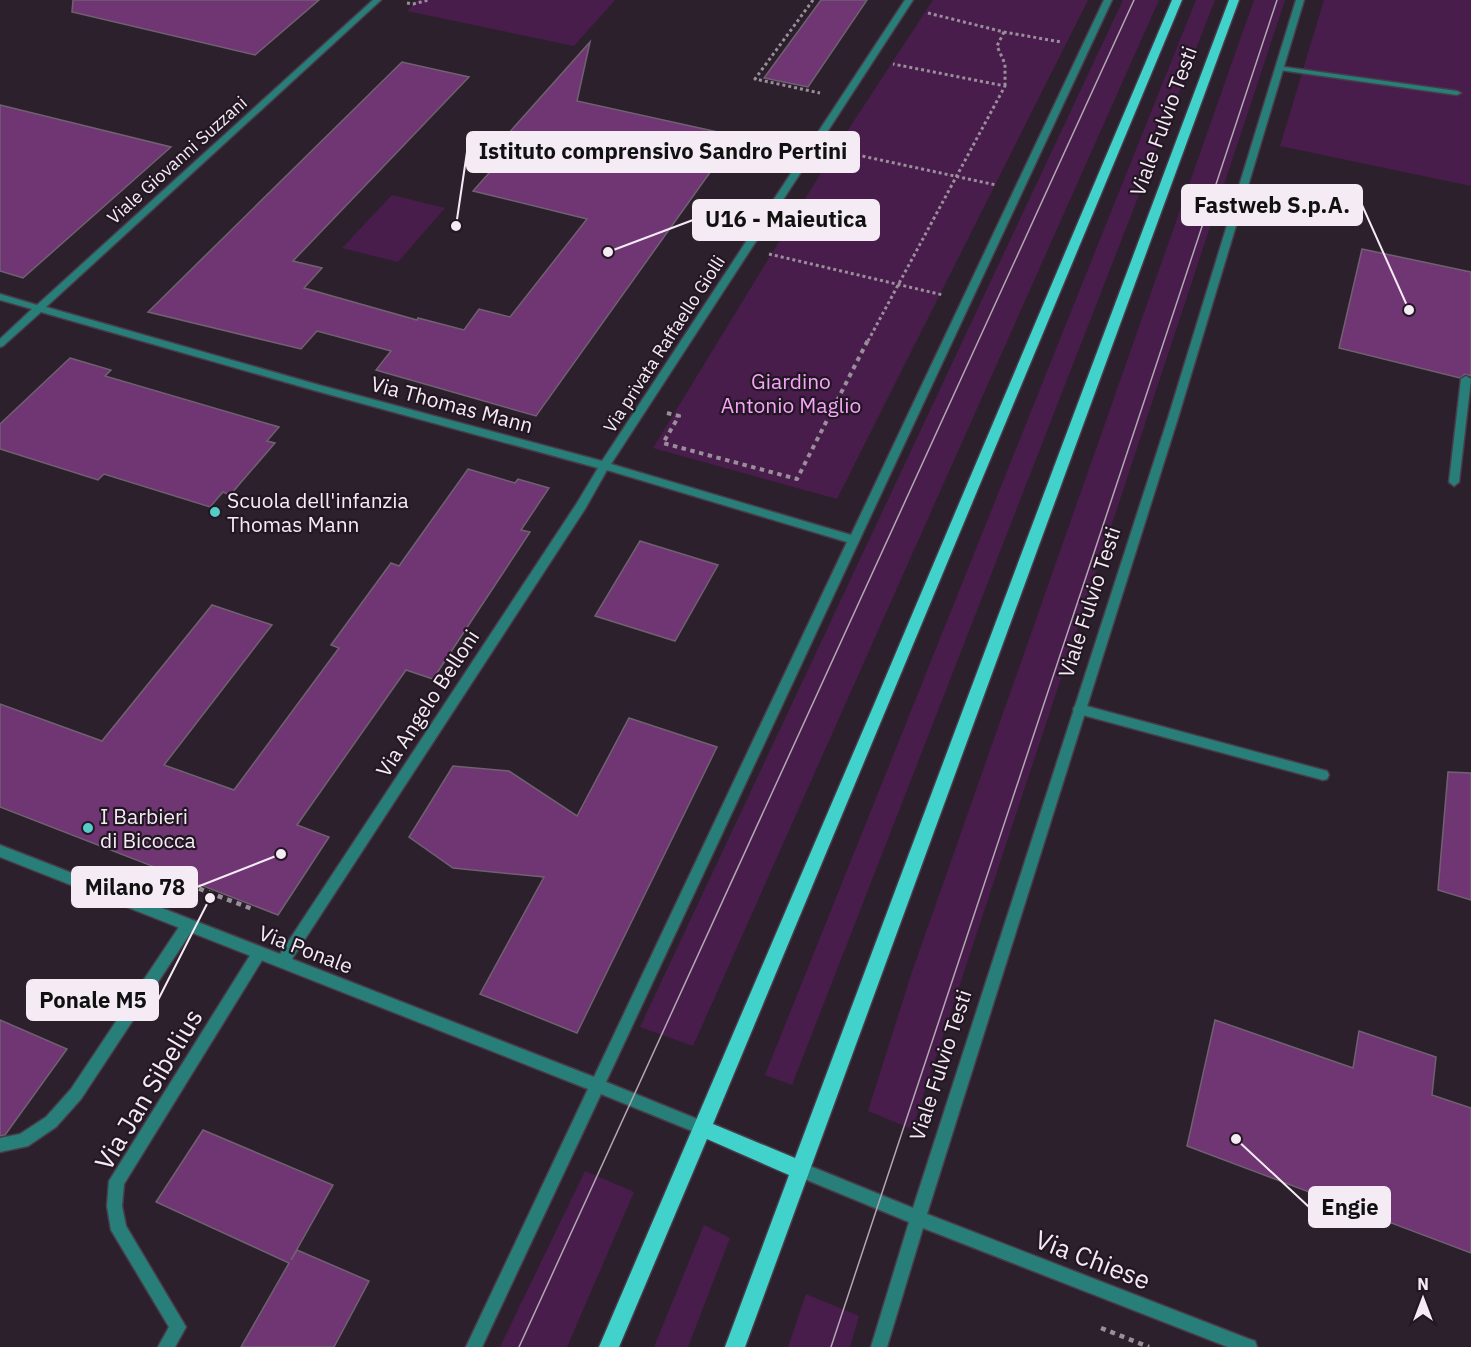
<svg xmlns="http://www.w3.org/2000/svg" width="1471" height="1347" font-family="'IBM Plex Sans',sans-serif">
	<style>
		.green { fill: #481d4b }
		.building { fill: #703673; stroke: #6f6170; stroke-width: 1.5 }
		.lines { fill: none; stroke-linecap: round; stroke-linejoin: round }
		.service-casing { stroke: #493c49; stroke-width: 3 }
		.pedestrian-casing { stroke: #493c49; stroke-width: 3 }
		.minor-casing { stroke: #493c49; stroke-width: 3 }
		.primary-casing { stroke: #493c49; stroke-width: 3 }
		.path-far2 { stroke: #998e99; stroke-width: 3; stroke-dasharray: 3 3; stroke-linecap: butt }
		.path-far1 { stroke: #998e99; stroke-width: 4; stroke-dasharray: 4.5 4.5; stroke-linecap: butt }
		.path { stroke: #998e99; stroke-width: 4.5; stroke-dasharray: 5 5; stroke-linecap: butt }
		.service { fill: #287e79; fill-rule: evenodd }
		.pedestrian { fill: #287e79; fill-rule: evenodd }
		.minor { fill: #287e79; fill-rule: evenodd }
		.primary { fill: #40d2cb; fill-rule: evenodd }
		.tram { stroke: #b2a7b2; stroke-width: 1.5 }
		.poi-dot { fill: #54cdc7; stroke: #231723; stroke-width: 2 }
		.labels { text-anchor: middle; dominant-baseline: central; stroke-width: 4.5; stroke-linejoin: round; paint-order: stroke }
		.far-street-label { font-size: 18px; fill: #f4ebf4; stroke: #231723 }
		.street-label { font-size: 21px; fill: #f4ebf4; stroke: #231723 }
		.park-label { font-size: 21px; fill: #f7a4fb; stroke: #231723 }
		.poi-label { font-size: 21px; fill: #f4ebf4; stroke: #231723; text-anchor: start }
		.near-street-label { font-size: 26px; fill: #f4ebf4; stroke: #231723 }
		.leader { fill: none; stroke: #f4ebf4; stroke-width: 2 }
		.callout-dot { fill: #f4ebf4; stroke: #231723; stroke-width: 2 }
		.callout { fill: #f4ebf4; stroke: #f4ebf4; stroke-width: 2 }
		.callout-label { font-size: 22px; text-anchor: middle; font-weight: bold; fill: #111 }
	</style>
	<rect width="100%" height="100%" fill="#2d202d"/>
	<path class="green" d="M418,0h197l-41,46 -167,-35z
		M933,0h155l-251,499 -184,-51 182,-298z
		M1123,0h36l-466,1046 -53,-19z
		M1196,0h19l-423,1085 -27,-10z
		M1254,0h31l-373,1129 -44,-18 44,-139z
		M1324,0h147v186l-191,-40z
		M392,195l53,13 -47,54 -56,-14z
		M585,1171l49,21 -67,155h-67z
		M704,1225l26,13 -42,109h-34z
		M806,1294l53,22 -9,31h-62z"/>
	<path class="building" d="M73,0h246l-64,55 -183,-43z
		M821,0h46l-59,87 -44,-9z
		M590,42l-13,59 159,35 -200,280 -160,-46 15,-19 -74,-20 -16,18 -153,-37 254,-250 67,15 -176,184 29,7 -18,20 113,32 1,-2 46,12 15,-21 31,8 77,-98 -114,-28 47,-53 -13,-3z
		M0,105l171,42 -148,131 -23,-7z
		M1362,249l109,23v104l-6,-2 -5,4 -121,-30z
		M70,358l41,12 -6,6 174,51 -12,14 8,2 -45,52 -7,-3 -13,15 -106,-33 -6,6 -98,-31v-25z
		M468,469l47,14 3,-4 31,9 -28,42 9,2 -97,147 -27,-9 -109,155 32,12 -51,78 -278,-108v-103l102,37 110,-136 60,20 -108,140 70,25 105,-142 -8,-3 60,-82 8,3z
		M640,541l78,24 -43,76 -80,-25z
		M629,718l88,29 -140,286 -97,-39 64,-117 -91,-9 -44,-31 44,-71 56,5 68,45z
		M1448,772l23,1v127l-33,-10z
		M0,1020l67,29 -62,86 -5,1z
		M1215,1020l138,48 6,-37 77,26 -4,38 39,13v145l-284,-107z
		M203,1130l130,55 -42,75 6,-10 72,31 -35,66h-93l48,-84 -133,-61z"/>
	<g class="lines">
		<defs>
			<path id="service" d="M1277,66l180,25 4,2 -4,2 -177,-25h-3z
				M1079,704l244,66 4,1 2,4 -2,4 -4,1 -244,-66 -4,-2 -2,-3 2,-3z
				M188,919l5,2 2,4 -2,4 -112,170 -25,28 -28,19 -28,6v-14l20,-4 26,-17 25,-28 112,-168z
				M259,947l5,2 2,4 -2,4 -140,227 -2,22 4,20 60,101 -11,20h-17l11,-20 -58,-97 -4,-24 2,-25 145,-232z"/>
			<path id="pedestrian" d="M1466,376l5,3 -12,103 -5,4 -5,-4 12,-103z"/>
			<path id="minor" d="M373,0h8l-335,307 273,78 283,76 303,-461h8l-302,464 240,71 253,-535h8l-506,1082 101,41 2,5 -2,5 -5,2 -101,-41 -119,253h-16l122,-258 -588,-232v-12l280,109 297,-451 21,-35 -285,-78 -272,-78 -38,34 -3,1v-8l32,-30 -32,-9v-6l37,11zM607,470l240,72 -253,535 -302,-118 293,-450z
				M1296,0h8l-126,418 -251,796 322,125 6,2 2,6h-29l-305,-119 -36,119h-16l38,-125 -114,-47 -3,-5 3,-5 5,-3 113,46 255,-790z"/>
			<path id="primary" d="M1172,0h10l-469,1124 82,34 434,-1158h10l-494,1347h-20l64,-172 -82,-36 -88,208h-20l274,-640z"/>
		</defs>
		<use href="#service" class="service-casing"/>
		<use href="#pedestrian" class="pedestrian-casing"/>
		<use href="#minor" class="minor-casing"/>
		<use href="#primary" class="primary-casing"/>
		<path class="path-far2" d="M813,0l-58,79 65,14
			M407,3l6,1 16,-4
			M928,13l76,19 57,10
			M1004,32l-7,14 8,18v22
			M839,151l157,34
			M769,254l174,41
			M868,341l137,-255 -112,-22"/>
		<path class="path-far1" d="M667,413l12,3 -16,27 134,36 71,-139"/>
		<path class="path" d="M171,878l84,32
			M1101,1328l48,19"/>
		<use href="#service" class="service"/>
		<use href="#pedestrian" class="pedestrian"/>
		<use href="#minor" class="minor"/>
		<use href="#primary" class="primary"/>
		<path class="tram" d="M519,1347l615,-1347
			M831,1347l446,-1347"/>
	</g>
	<g class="poi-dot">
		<circle cx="215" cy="512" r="6"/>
		<circle cx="88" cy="828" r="6"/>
	</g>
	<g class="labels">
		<g class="far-street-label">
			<text transform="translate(177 160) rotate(-42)">Viale Giovanni Suzzani</text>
			<text transform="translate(664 344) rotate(-57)">Via privata Raffaello Giolli</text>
		</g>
		<g class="street-label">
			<text transform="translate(1163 121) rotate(-70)">Viale Fulvio Testi</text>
			<text transform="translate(452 404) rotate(15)">Via Thomas Mann</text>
			<text transform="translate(1089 602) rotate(-72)">Viale Fulvio Testi</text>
			<text transform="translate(427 703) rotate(-57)">Via Angelo Belloni</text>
			<text transform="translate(306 949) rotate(21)">Via Ponale</text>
			<text transform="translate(940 1065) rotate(-72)">Viale Fulvio Testi</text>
		</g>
		<g class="park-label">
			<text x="791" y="381">Giardino<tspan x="791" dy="24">Antonio Maglio</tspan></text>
		</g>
		<g class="poi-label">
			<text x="227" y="500">Scuola dell'infanzia<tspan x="227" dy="24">Thomas Mann</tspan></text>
			<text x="100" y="816">I Barbieri<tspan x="100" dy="24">di Bicocca</tspan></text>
		</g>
		<g class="near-street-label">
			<text transform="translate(148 1089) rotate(-59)">Via Jan Sibelius</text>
			<text transform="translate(1093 1259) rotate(21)">Via Chiese</text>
		</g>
	</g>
	<path class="leader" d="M456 226L467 152M1409 310L1362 205M608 252L693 220M281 854L197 887M210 898L158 1000M1236 1139L1309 1207"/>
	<g class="callout-dot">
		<circle cx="456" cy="226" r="6"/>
		<circle cx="1409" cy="310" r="6"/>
		<circle cx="608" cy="252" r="6"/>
		<circle cx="281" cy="854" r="6"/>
		<circle cx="210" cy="898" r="6"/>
		<circle cx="1236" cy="1139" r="6"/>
	</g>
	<g class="callout">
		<rect x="467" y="132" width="392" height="40" rx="6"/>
		<rect x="1182" y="185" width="180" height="40" rx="6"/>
		<rect x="693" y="200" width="186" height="40" rx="6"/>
		<rect x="72" y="867" width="125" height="40" rx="6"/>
		<rect x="27" y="980" width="131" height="40" rx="6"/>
		<rect x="1309" y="1187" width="81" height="40" rx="6"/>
	</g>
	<g class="callout-label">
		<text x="663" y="159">Istituto comprensivo Sandro Pertini</text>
		<text x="1272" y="213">Fastweb S.p.A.</text>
		<text x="786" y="227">U16 - Maieutica</text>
		<text x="135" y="895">Milano 78</text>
		<text x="93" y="1008">Ponale M5</text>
		<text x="1350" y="1215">Engie</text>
	</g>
	<g transform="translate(1423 1299)" stroke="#231723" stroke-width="4.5" paint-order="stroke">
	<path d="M0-4.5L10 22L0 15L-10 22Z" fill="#f4ebf4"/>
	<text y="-9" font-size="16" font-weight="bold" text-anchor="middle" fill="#f4ebf4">N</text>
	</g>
</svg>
